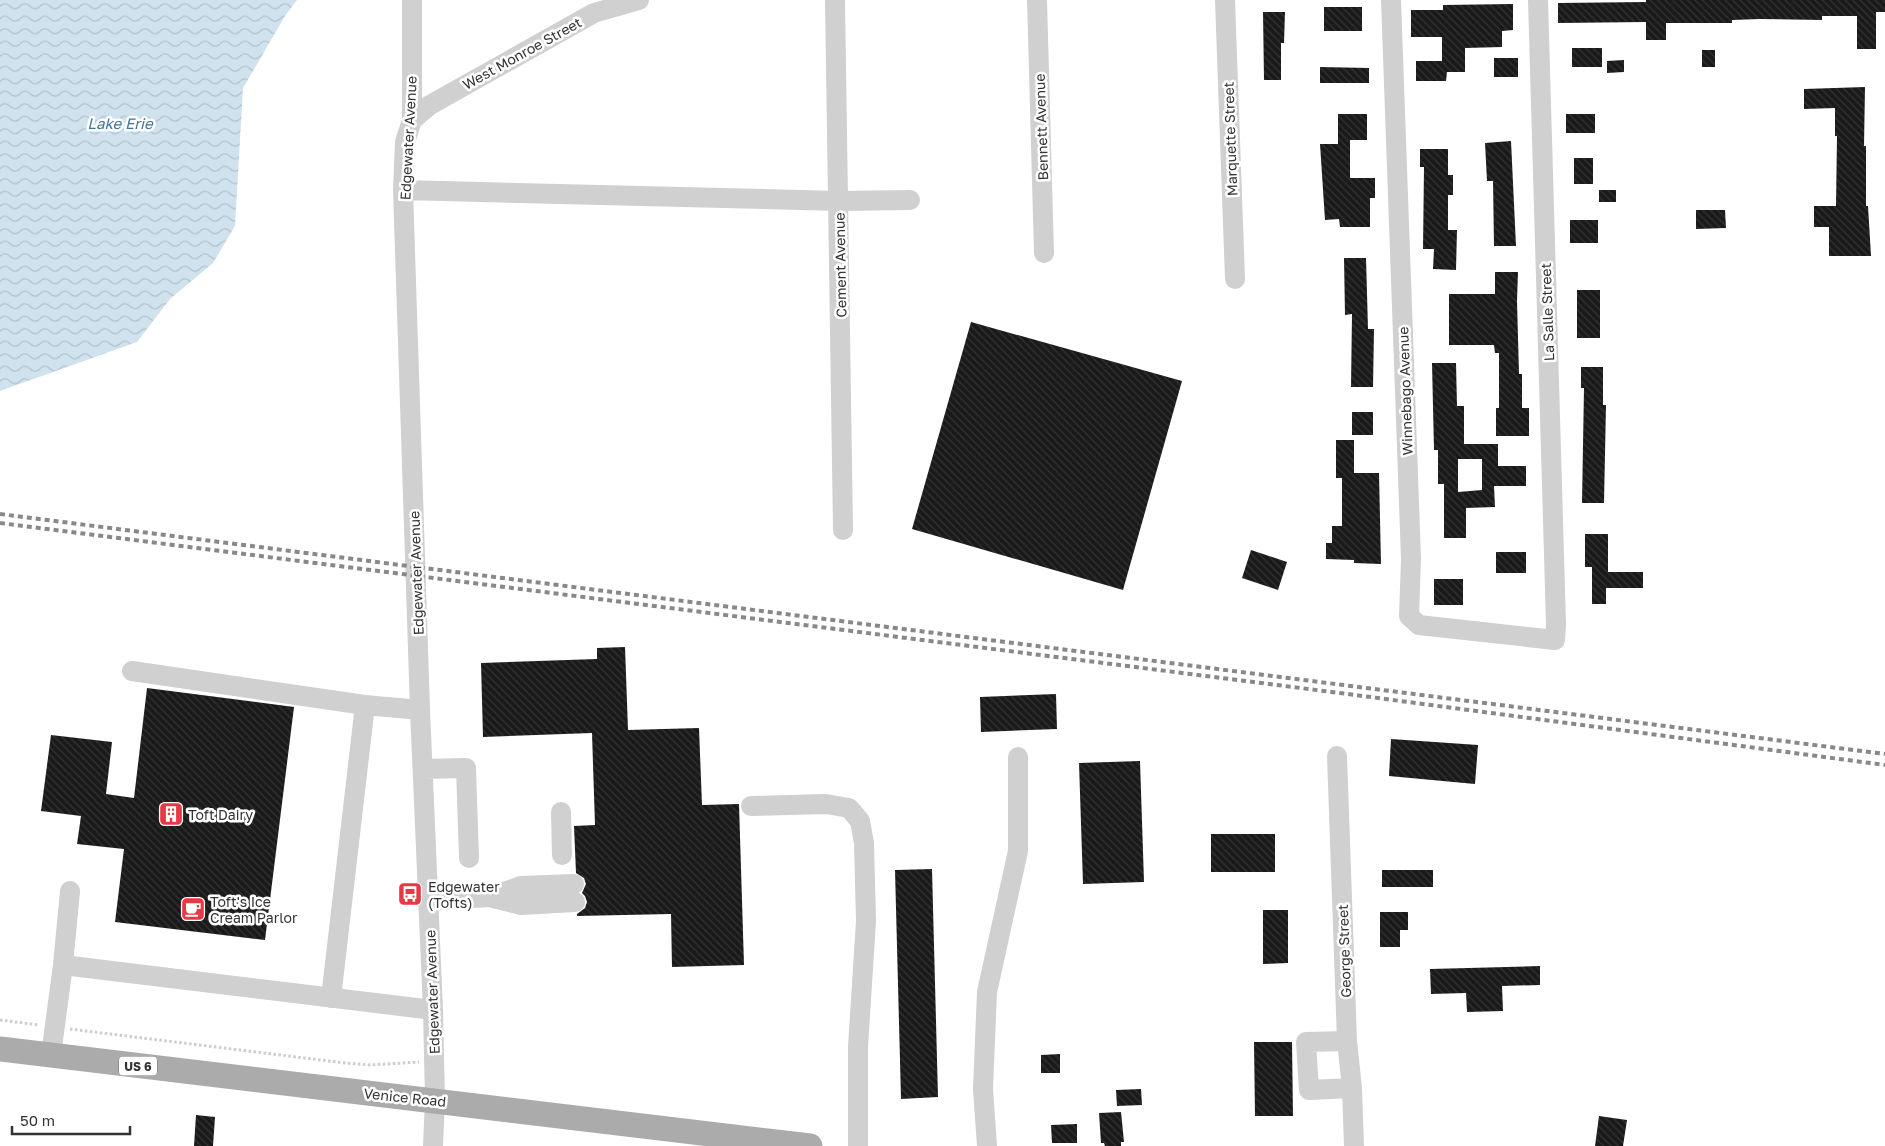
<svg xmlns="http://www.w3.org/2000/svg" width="1885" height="1146" font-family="'Golos Text',sans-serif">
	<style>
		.water { fill: url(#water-waves) }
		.building { fill: url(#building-back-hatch); fill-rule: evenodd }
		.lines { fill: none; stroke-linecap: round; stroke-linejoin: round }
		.path { stroke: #cdcdcd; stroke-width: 3; stroke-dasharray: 2.5 2.5; stroke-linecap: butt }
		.minor { stroke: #d0d0d0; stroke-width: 20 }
		.major { stroke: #ababab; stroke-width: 25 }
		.rail { stroke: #888; stroke-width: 4; stroke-dasharray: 5 4; stroke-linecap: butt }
		.labels { text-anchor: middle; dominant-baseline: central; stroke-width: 5; stroke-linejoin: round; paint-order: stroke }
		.shield { fill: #fff; stroke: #707070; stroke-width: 1 }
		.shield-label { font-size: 12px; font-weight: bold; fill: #333 }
		.street-label { font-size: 14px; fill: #333; stroke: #fff }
		.poi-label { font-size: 14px; fill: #333; stroke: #fff; text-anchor: start }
		.water-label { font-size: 15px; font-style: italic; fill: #3f7597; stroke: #fff }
	</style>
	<defs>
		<pattern id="water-waves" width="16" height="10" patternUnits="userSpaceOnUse" patternTransform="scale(1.25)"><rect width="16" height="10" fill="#cfe2ee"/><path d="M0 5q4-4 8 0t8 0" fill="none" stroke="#b2c2cd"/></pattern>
		<pattern id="building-back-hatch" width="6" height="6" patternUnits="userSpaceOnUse" patternTransform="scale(1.25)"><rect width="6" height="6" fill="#1a1a1a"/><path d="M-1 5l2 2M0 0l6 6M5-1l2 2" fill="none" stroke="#333"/></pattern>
	</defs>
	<rect width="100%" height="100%" fill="#fff"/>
	<path class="water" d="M0,0h297l-12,16 -42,72 -8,138 -22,37 -43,36 -33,43 -137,49z"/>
	<path class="building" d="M1646,0h239v12h-9v37h-19v-33h-35v4l-62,-1 -28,1v3h-66v17h-20v-18l-88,1v-20l88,-1z
		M1513,4v26l-11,1v16l-37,1v24h-18l-1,9h-30v-20h26v-24h-31v-27h32v-5z
		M1324,7h38v24h-38z
		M1263,12h22l-1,31h-3v37h-17z
		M1572,48h30v19h-30z
		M1702,50h13v17h-13z
		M1494,58h24v19h-24z
		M1624,60v12l-17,1v-12z
		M1320,67l49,1v15h-49z
		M1865,87l-1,59h2v60h2l3,50h-42v-29h-15v-21h22l1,-70h-2v-28l-31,1v-20z
		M1338,114h29v26h-17v38h25v20h-5v29h-30l-1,-8 -14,1 -5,-76h18z
		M1566,114h29v19h-29z
		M1511,141l5,105h-22l-1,-65h-6l-2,-38z
		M1420,149h28v26h5v20h-5v35h9l-1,40 -23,-1 1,-20h-11l1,-82h-4z
		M1574,158h19v26h-19z
		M1599,190h17v12h-17z
		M1696,210h29l1,18 -30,1z
		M1570,220h28v23h-28z
		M1344,258h22l2,71h6l-1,58h-22l1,-73 -7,1z
		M1495,272h23l-1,29 2,73h3v34h7v28h-33v-28h3v-55h-4l-1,-8h-45v-51h46z
		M1577,290h23v48h-23z
		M971,322l211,59 -59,209 -211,-61z
		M1432,363h24l1,43h7v38h34v22h28v20h-32l1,21 -29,1v30h-22v-54h-6v-34h-4zM1458,459h24v31l-24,2z
		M1581,367h22v38h3l-2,98h-22l2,-115h-3z
		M1352,412h21v23h-21z
		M1336,440h18v33h25l2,91 -27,-1v-3l-28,-1v-16h6v-17h10v-48h-6z
		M1585,534h23v38h35v16h-37v16h-14v-37h-7z
		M1251,550l36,12 -9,28 -36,-12z
		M1496,552h30v21h-30z
		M1434,579h29v26h-29z
		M625,647l3,83 71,-2 3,77 37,-1 5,161 -72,2 -1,-53 -94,2v-2l8,-6 2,-6 -2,-6 -3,-3 4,-9 -2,-6 -8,-5 -2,-47 21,-1 -3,-92 -109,4 -2,-74 116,-4v-11z
		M147,688l147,19 -29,233 -150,-18 9,-73 -47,-5 4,-28 -40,-5 10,-76 61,7 -6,52 28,4z
		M1056,694l1,35 -76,3 -1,-35z
		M1391,739l87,6 -3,39 -86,-8z
		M1140,761l4,121 -61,2 -4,-121z
		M1211,834h64v38h-64z
		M932,869l6,228 -37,2 -6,-229z
		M1382,870h51v17h-51z
		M1263,910h25v53l-25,1z
		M1380,912h28v18h-8v17h-20z
		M1540,966v19l-38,1 1,25 -36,1 -1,-19 -35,1 -1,-25z
		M1254,1042h38l1,74h-38z
		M1060,1054v19h-19v-18z
		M1141,1089l1,16 -25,1 -1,-16z
		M1121,1112l3,30h-3v4h-16l-1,-3h-3l-2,-30z
		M196,1115l19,2 -2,29h-19z
		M1599,1116l28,4 -4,26h-28z
		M1077,1124v19h-25l-1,-18z"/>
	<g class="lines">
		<path class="path" d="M0,1020l39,5
			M70,1029l275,34 25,2 49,-3"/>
		<path class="minor" d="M412,0v120l-7,22 -2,48 17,520 13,300 2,90 -2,46
			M835,0l8,530
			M1037,0l7,253
			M1225,0l10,279
			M1391,0l20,559 -2,57 10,9 136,15 1,-16 -18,-624
			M412,120l18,-15 164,-92 45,-13
			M403,190l436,11 71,-1
			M132,671l233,34 55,5
			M1337,756l10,285 5,47 2,58
			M423,769l43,-1 3,90
			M751,806l75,-2 23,4 11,13 4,22 2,78 -8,126v99
			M561,812l1,43
			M574,884l-53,2 -32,11 32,8 54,-3
			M429,901l60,-4
			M63,965l370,45
			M331,998l34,-293
			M1347,1041l-41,1 3,48 43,-2
			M51,1055l12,-90 7,-74
			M987,1146l-4,-57 4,-97 31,-141v-94"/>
		<path class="major" d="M0,1049l810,97"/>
		<path class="rail" d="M0,514l1885,240
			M0,523l1340,170 545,72"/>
	</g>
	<defs>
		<symbol id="building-square" viewBox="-11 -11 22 22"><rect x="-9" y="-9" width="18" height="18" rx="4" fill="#e63946" stroke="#fff"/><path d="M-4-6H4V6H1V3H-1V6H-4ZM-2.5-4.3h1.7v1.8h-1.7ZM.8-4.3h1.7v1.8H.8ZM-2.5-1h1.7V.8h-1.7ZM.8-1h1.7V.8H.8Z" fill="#fff"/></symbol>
		<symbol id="bus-square" viewBox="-11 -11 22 22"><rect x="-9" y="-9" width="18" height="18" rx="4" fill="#e63946" stroke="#fff"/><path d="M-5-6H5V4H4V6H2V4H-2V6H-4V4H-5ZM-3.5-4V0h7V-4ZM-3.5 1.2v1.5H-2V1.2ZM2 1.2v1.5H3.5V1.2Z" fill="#fff"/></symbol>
		<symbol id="cafe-square" viewBox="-11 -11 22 22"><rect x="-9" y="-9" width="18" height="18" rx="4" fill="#e63946" stroke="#fff"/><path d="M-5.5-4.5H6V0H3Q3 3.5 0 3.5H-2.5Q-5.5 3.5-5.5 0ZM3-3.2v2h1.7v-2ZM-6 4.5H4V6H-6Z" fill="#fff"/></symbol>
	</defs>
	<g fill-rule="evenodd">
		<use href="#building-square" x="157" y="800" width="28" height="28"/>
		<use href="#bus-square" x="396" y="880" width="28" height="28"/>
		<use href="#cafe-square" x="179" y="895" width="28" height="28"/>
	</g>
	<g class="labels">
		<rect class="shield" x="119" y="1056.5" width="38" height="19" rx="4"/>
		<g class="shield-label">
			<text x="138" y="1066">US 6</text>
		</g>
		<g class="street-label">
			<text transform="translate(522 53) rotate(-29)">West Monroe Street</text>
			<text transform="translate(1041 127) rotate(-92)">Bennett Avenue</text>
			<text transform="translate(408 138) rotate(-87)">Edgewater Avenue</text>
			<text transform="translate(1230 139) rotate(-92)">Marquette Street</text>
			<text transform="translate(840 265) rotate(-91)">Cement Avenue</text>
			<text transform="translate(1547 312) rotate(-92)">La Salle Street</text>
			<text transform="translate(1405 391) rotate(-92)">Winnebago Avenue</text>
			<text transform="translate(416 573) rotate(-92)">Edgewater Avenue</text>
			<text transform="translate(1344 951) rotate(-92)">George Street</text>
			<text transform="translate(432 992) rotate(-92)">Edgewater Avenue</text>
			<text transform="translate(405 1097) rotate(6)">Venice Road</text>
		</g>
		<g class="poi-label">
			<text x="188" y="814">Toft Dairy</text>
			<text x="428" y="886">Edgewater<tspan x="428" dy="16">(Tofts)</tspan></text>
			<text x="210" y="901">Toft's Ice<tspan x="210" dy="16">Cream Parlor</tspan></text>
		</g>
		<g class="water-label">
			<text x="120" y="123">Lake Erie</text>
		</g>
	</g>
	<path d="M12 1126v8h118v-8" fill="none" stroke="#333333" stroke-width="2.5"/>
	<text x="20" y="1126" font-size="15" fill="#333333" stroke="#ffffff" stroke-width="4" paint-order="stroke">50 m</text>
</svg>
